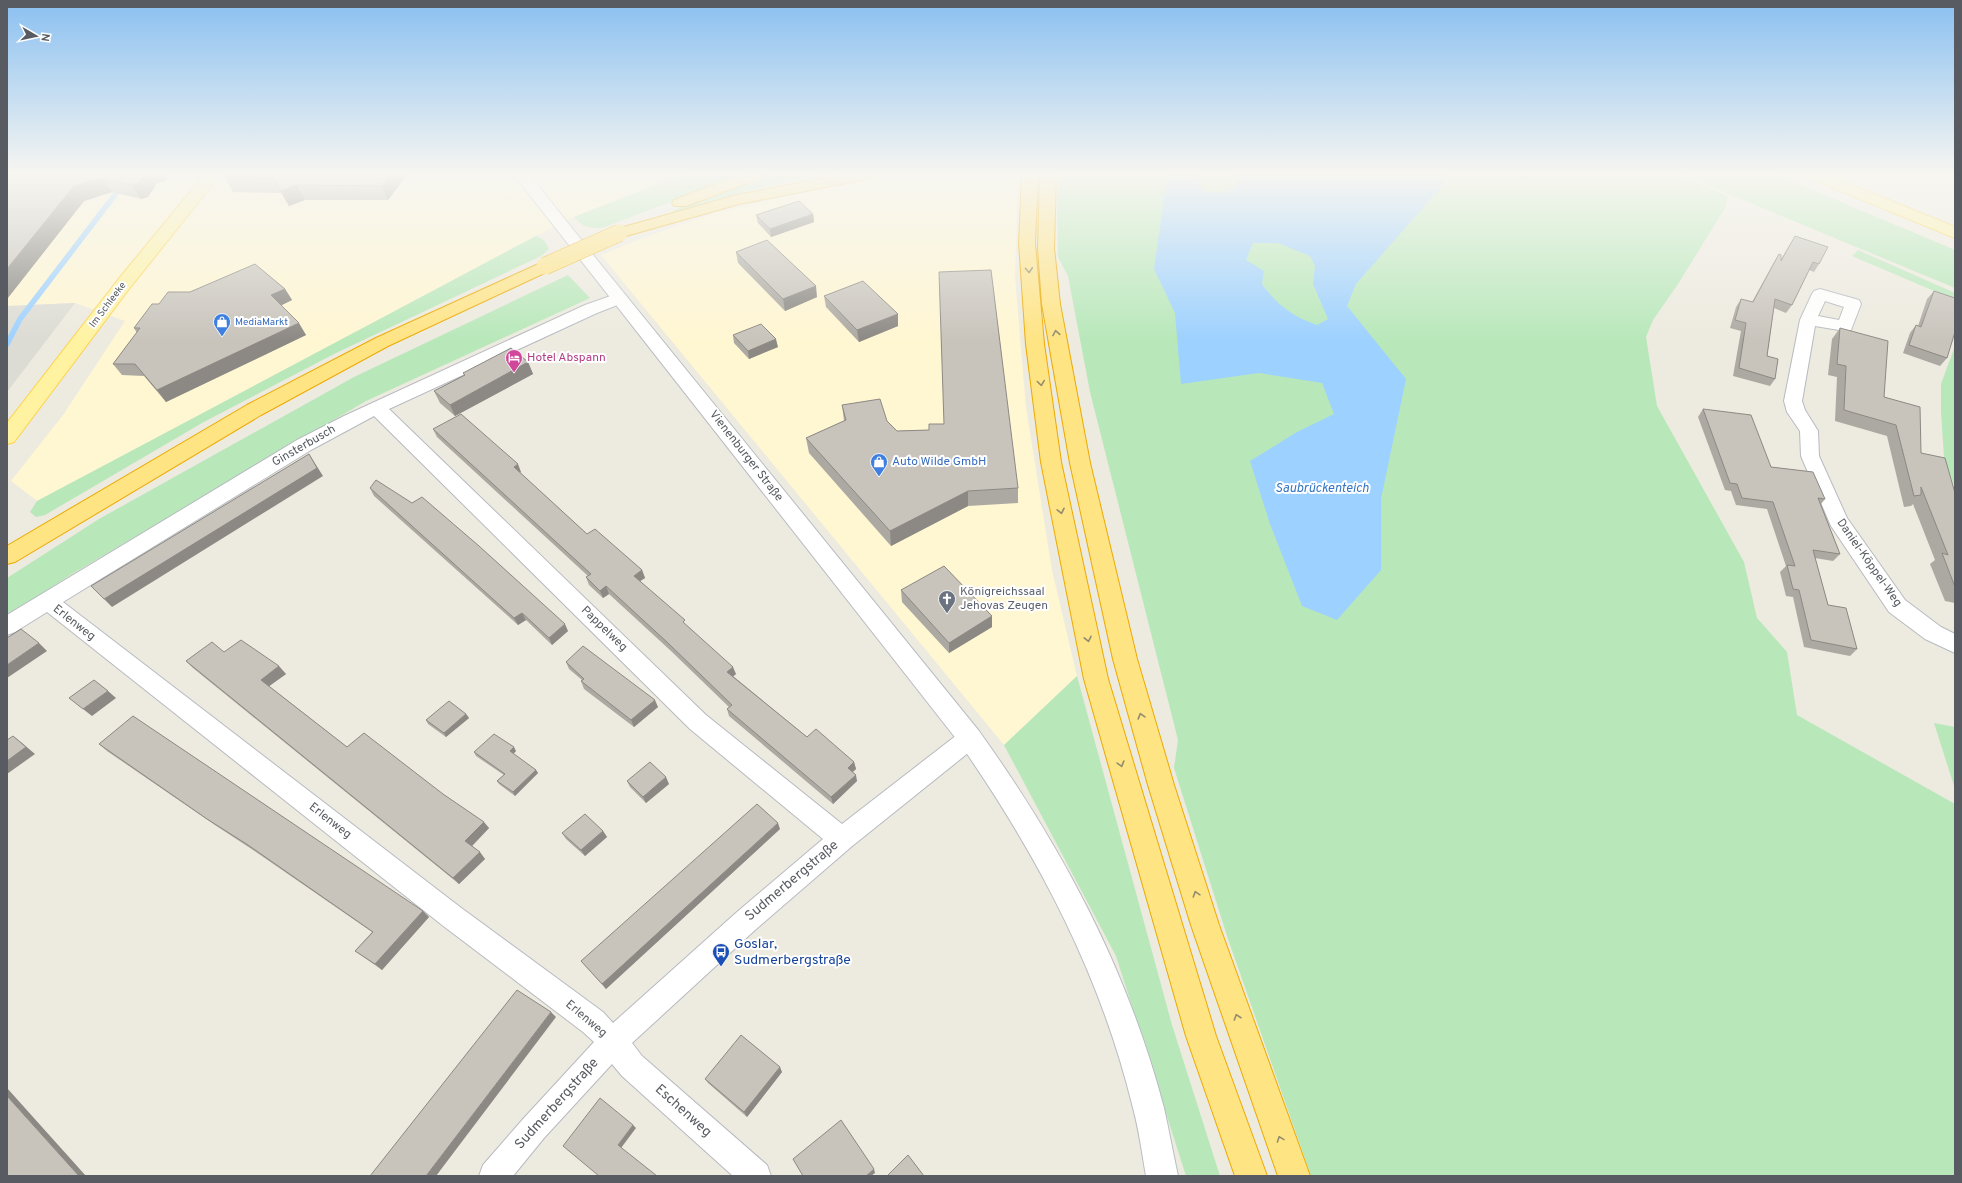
<svg xmlns="http://www.w3.org/2000/svg" width="1962" height="1183" font-family="Overpass,sans-serif">
	<style>
		.commercial { fill: #fff6d2 }
		.industrial { fill: #dddcd4 }
		.green { fill: #b8e8ba }
		.water { fill: #9dd1ff; fill-rule: evenodd }
		.lines { fill: none; stroke-linecap: round; stroke-linejoin: round }
		.stream { stroke: #9dd1ff; stroke-width: 5.5 }
		.street-casing { stroke: #b7bac0; stroke-width: 2 }
		.secondary-casing { stroke: #b8bcc3; stroke-width: 2 }
		.primary-casing { stroke: #ffd146; stroke-width: 2 }
		.highway-casing { stroke: #ecaa00; stroke-width: 2 }
		.street { fill: #fff; fill-rule: evenodd }
		.secondary { fill: #fff; fill-rule: evenodd }
		.primary { fill: #fff3a2; fill-rule: evenodd }
		.highway { fill: #ffe484; fill-rule: evenodd }
		.highway-bridge-casing { stroke: #ecaa00; stroke-width: 18; stroke-linecap: butt }
		.highway-bridge { stroke: #ffe484; stroke-width: 17 }
		.wall { fill: #aca9a2 }
		.shaded-wall { fill: #8c8984 }
		.building { fill: #c8c4bc; stroke: #8c8984 }
		.oneway { stroke: #928c6e }
		.labels { text-anchor: middle; dominant-baseline: central; stroke-width: 4; stroke-linejoin: round; paint-order: stroke }
		.far-street-label { font-size: 10px; fill: #585c62; stroke: #fff }
		.far-shop-label { font-size: 10px; fill: #366cbe; stroke: #fff; text-anchor: start }
		.hotel-label { font-size: 12px; fill: #b23c85; stroke: #fff; text-anchor: start }
		.street-label { font-size: 12px; fill: #585c62; stroke: #fff }
		.shop-label { font-size: 12px; fill: #366cbe; stroke: #fff; text-anchor: start }
		.worship-label { font-size: 12px; fill: #5b616d; stroke: #fff; text-anchor: start }
		.water-label { font-size: 13px; font-style: italic; fill: #3375c4; stroke: #fff }
		.near-street-label { font-size: 14px; fill: #585c62; stroke: #fff }
		.near-transit-label { font-size: 14px; fill: #164399; stroke: #fff; text-anchor: start }
	</style>
	<rect width="100%" height="100%" fill="#edeadf"/>
	<path class="commercial" d="M7,175h668l-101,42 -38,19 -499,265 -26,-20 52,-66 62,-94 -50,-18 -68,3z
		M897,175h121l-3,102 11,130 26,163 25,106 -73,69 -403,-490 39,-16 78,-27 130,-29z"/>
	<path class="industrial" d="M75,303l-68,89v-86z"/>
	<path class="green" d="M683,175h58l-139,53c-12,0 -20,-1 -28,-11z
		M767,175h56c-50,9 -100,21 -149,38l-2,-2 66,-27z
		M1059,175h619l50,21 -3,12 -47,76 -25,36 -7,17 11,69 87,156 13,56 30,34 10,63 158,89v372h-644l-83,-237 -54,-171 4,-28 -88,-348 -22,-116 -10,-19 -1,-56z
		M1683,175h94l178,75v38z
		M536,236l8,4 5,9 -8,7 -205,97 -134,70 -157,92 -9,2 -6,-5 7,-11z
		M1858,250l97,43v7l-103,-44z
		M568,275l22,23 -224,103 -294,173 -65,42v-38l92,-59 255,-142z
		M1955,346v142l-11,-30 -3,-47v-27z
		M1077,676l95,349 48,151h-34l-70,-220 -112,-211z
		M1934,723l21,4v62z"/>
	<path class="water" d="M1170,175h30l-2,7 5,10 17,1 15,-5 3,-9 -5,-4h214l-5,11 -86,98 -9,22 59,73 -25,120v71l-44,50 -35,-14 -32,-82 -20,-63 47,-29 37,-18 -12,-31 -63,-10 -78,11 -6,-71 -21,-44 13,-92zM1253,243h25l32,13 5,10 -2,18 15,35 -11,6c-24,-8 -41,-21 -55,-41l2,-13 -18,-11z"/>
	<g class="lines">
		<path class="stream" d="M7,344l13,-25 110,-144"/>
		<defs>
			<path id="street" d="M1820,289l39,11 2,4 -10,26 -6,1 -30,-5 -13,75 3,9 13,21 1,25 28,62 58,82 36,27 14,7v19l-30,-14 -36,-27 -58,-86 -30,-70 -1,-25 -13,-19 -3,-11 16,-81 12,-26 2,-3zM1825,301l19,6 -5,13 -21,-4z
				M619,293l6,1 2,4 -2,4 -28,11 -208,96 317,306 136,109 120,-93 8,-3 8,3 4,7 -4,7 -127,102 -96,83 -123,113 10,13 125,109 4,11h-38l-111,-100 -10,-12 -68,74 -31,38h-34l4,-11 41,-47 70,-76 -11,-10 -141,-107 -395,-313 -32,20 -8,3v-20l290,-175 47,-24 241,-111zM374,416l316,313 133,110 -86,73 -124,111 -10,-11 -143,-105 -397,-305 248,-152z"/>
			<path id="secondary" d="M514,175h16l68,86 381,470c83,116 148,237 185,377 5,22 9,45 14,68h-32c-4,-23 -7,-46 -13,-68 -33,-135 -94,-250 -172,-363z"/>
			<path id="primary" d="M204,175h16l-91,114 -115,153 -7,2v-21l110,-142z
				M1806,175h21l128,52v11l-146,-60z"/>
			<path id="highway" d="M741,175h23l-3,3 -75,28h-12l-2,-3 2,-3z
				M839,175h31l-3,3 -5,2 -123,24 -120,34 -6,-2 -2,-3 2,-3 124,-35z
				M1022,175h16l-3,68 9,101 17,118 47,217 108,357 51,140h-32l-49,-140 -102,-357 -43,-217 -15,-118 -7,-101z
				M1040,175h16l-2,73 6,56 30,159 47,196 37,126 45,140 91,251h-32l-87,-251 -43,-140 -35,-126 -43,-196 -28,-159 -4,-56z
				M545,261l6,1 2,4 -2,4 -163,76 -127,69 -246,147 -8,2v-18l240,-141 129,-67z"/>
		</defs>
		<use href="#street" class="street-casing"/>
		<use href="#secondary" class="secondary-casing"/>
		<use href="#primary" class="primary-casing"/>
		<use href="#highway" class="highway-casing"/>
		<use href="#street" class="street"/>
		<use href="#secondary" class="secondary"/>
		<use href="#primary" class="primary"/>
		<use href="#highway" class="highway"/>
		<defs>
			<path id="highway-bridge" d="M545,266l74,-33"/>
		</defs>
		<use href="#highway-bridge" class="highway-bridge-casing"/>
		<use href="#highway-bridge" class="highway-bridge"/>
	</g>
	<path class="wall" d="M7,175h161l-3,6 -8,2 -9,14 -7,2 -29,-7 -28,9 -77,98z
		M407,175l-19,25h-83l-16,6 -8,-13 -48,-1 -8,-15z
		M813,214l1,8 -43,15 -13,-14 -2,-8z
		M1795,236l24,28 -5,8 -5,-2 -17,35 -6,8 -12,-5 -7,48 8,23 -5,7 -37,-10 8,-45 -11,-3 6,-21 5,-8 11,3 22,-40 5,-8 2,5z
		M736,252l81,45 -32,14 -47,-48z
		M285,289l7,11 -11,5 25,30 -140,67 -22,-26 -22,-1 -9,-11 24,-31 -3,-5 25,-24 31,-12z
		M1934,291l13,67 -7,8 -37,-13 7,-20 6,-8 2,1 9,-27z
		M824,296l74,18v12l-39,16 -33,-35z
		M1840,328l81,125 34,40v110l-10,-2 -15,-37 5,-4 -22,-56 -2,2 -7,1 -17,-71 -52,-15 2,-44 -9,-2 4,-36z
		M733,335l45,12 -29,12 -15,-16z
		M528,362l5,12 -78,42 -15,-13 -6,-12 30,-16 -1,-2z
		M842,405l45,16 10,10 32,-1 15,-6 74,64v15l-50,3 -77,40 -82,-93 -3,-15 38,-17z
		M1703,409l68,58 54,32 -4,5 19,50 -7,7 -18,-3 13,47 29,44 -7,7 -46,-9 -11,-50 -7,-1 -6,-24 6,-6 -19,-57 -31,-4 -5,-14 -6,-1 -27,-73z
		M433,429l88,43 -1,1 67,61 55,36 3,8 -5,3 46,44 50,49 -3,2 74,61 47,25 2,7 -3,3 4,9 -24,23 -104,-88 -2,-7 2,-2 -58,-56 -62,-57 -6,4 -14,-13 -3,-8 2,-1 -151,-139z
		M370,488l198,143 -16,14 -26,-25 -8,5 -144,-129z
		M901,590l91,26v11l-43,26 -47,-51z
		M224,652l62,22 -17,12 78,61 96,47 46,34 -17,18 13,13 -26,25 -266,-216 -7,-7z
		M566,662l92,45 -24,20 -50,-38 -3,-8 1,-1 -13,-11z
		M466,714l3,4 -23,19 -18,-13 -2,-4z
		M99,744l324,167 6,6 -47,53 -20,-14 -7,-5 17,-19 -116,-80 -41,-27 -108,-74z
		M516,751l-3,3 23,16 2,3 -23,23 -16,-12 -2,-3 7,-6 -28,-19 -2,-4z
		M627,781l42,3 -23,19 -16,-16z
		M780,829l-174,160 -25,-28z
		M603,831l4,6 -22,19 -19,-17 -4,-6z
		M782,1072l-35,45 -39,-34 -3,-4z"/>
	<path class="shaded-wall" d="M144,175h24l-3,6 -8,2 -9,14 -7,2 -10,-14z
		M389,175h18l-19,25 -6,-14z
		M102,178l10,14 -28,9 -77,98v-30l67,-83z
		M297,185l8,15 -16,6 -8,-15z
		M813,214l1,8 -43,15 -1,-8z
		M816,286l1,11 -32,14 -2,-12z
		M285,289l7,11 -14,7 -7,-12z
		M898,314v12l-39,16 -2,-12z
		M299,323l7,12 -140,67 -9,-12z
		M776,339l2,8 -29,12 -1,-8z
		M528,362l5,12 -78,42 -5,-11z
		M309,454l14,22 -211,131 -8,-8z
		M518,464l3,8 -4,2 -3,-7z
		M968,491v15l-77,40 -1,-15z
		M642,570l3,8 -8,5 -3,-7z
		M606,586l3,8 -6,4 -3,-7z
		M522,613l4,7 -8,5 -4,-7z
		M992,616v11l-43,26v-10z
		M565,624l3,7 -16,14 -3,-7z
		M39,643l8,8 -40,27v-13z
		M279,666l7,8 -18,13 -7,-7z
		M733,667l3,7 -6,5 -3,-7z
		M108,691l8,7 -24,18 -9,-7z
		M655,700l3,7 -24,20 -3,-7z
		M466,714l3,4 -23,19 -2,-4z
		M13,736l9,7 13,11 -28,20v-13z
		M514,747l2,4 -4,4 -2,-4z
		M854,762l2,7 -7,6 -1,-7z
		M536,770l2,3 -23,23 -2,-4z
		M856,775l1,6 -24,23 -2,-7z
		M666,777l3,7 -23,19 -3,-6z
		M484,822l5,6 -18,19 -6,-6z
		M778,823l2,6 -174,160 -4,-5z
		M603,831l4,6 -22,19 -4,-6z
		M480,852l5,7 -26,25 -6,-6z
		M423,911l6,6 -47,53 -7,-6z
		M551,1012l5,5 -120,159h-10z
		M780,1067l2,5 -35,45 -3,-5z
		M7,1088l79,88h-7l-72,-80z
		M633,1125l3,3 -15,20 -3,-3z
		M874,1169l1,4 -4,3h-5z"/>
	<path class="building" d="M7,175h137l-6,8 -7,2 -29,-7 -28,8 -67,83z
		M226,175h163l-7,11 -85,-1 -16,6 -8,-13 -48,-1z
		M799,201l14,13 -43,15 -14,-14z
		M1795,236l33,11 -9,17 -6,-2 -21,43 -17,-6 -8,57 11,3 -3,20 -36,-11 7,-45 -11,-3 6,-21 12,3 26,-48 2,1v6z
		M767,240l49,46 -33,13 -47,-47z
		M255,264l30,25 -14,6 28,28 -142,67 -22,-26h-22l27,-36h-6l18,-24h7l9,-12h22z
		M991,270l27,218 -50,3 -78,40 -84,-93 40,-18 -4,-15 38,-6 7,22 10,10 32,-1v-6h15l-5,-152z
		M863,281l35,33 -41,16 -33,-34z
		M1934,291l21,7v34l-8,26 -38,-13 7,-20 5,2z
		M761,324l15,15 -28,12 -15,-16z
		M1840,328l48,13 -4,56 36,10 1,46 24,5 10,35v94l-13,-34 6,2 -27,-68v8l-7,1 -18,-71 -52,-15 2,-44 -9,-2z
		M511,348l17,14 -78,43 -16,-14 31,-16 -2,-2z
		M1703,409l48,6 20,52 42,5 12,27 -7,-1 22,56 -27,-4 15,55 18,3 11,41 -46,-9 -12,-50 -6,-1 -6,-24 8,1 -22,-64 -31,-4 -5,-14 -7,-1z
		M461,414l57,50 -4,3 73,67 8,-5 47,41 -8,6 51,44 -2,2 50,45 -6,5 80,65 9,-8 38,33 -6,6 8,7 -25,22 -104,-88 5,-4 -64,-62 -62,-57 -6,5 -14,-14 5,-3 -158,-145z
		M309,454l8,14 -213,131 -13,-13z
		M376,480l36,23 10,-6 57,49 86,78 -16,14 -27,-25 -8,5 -144,-130z
		M944,566l48,50 -43,27 -48,-53z
		M21,629l18,14 -32,22v-27z
		M241,640l38,26 -18,14 86,67 17,-14 79,61 41,28 -19,19 15,11 -27,26 -267,-217 26,-19 12,10z
		M583,646l72,54 -24,20 -50,-39 3,-2 -18,-17z
		M94,680l14,11 -25,18 -14,-11z
		M449,701l17,13 -22,19 -18,-13z
		M133,716l290,195 -48,53 -20,-13 18,-19 -125,-87 -41,-26 -108,-75z
		M494,734l20,13 -4,4 26,19 -23,22 -16,-11 8,-7 -31,-22z
		M13,736l13,11 -19,14v-21z
		M650,762l16,15 -23,20 -16,-16z
		M757,804l21,19 -176,161 -21,-23z
		M585,814l18,17 -22,19 -19,-17z
		M517,990l34,22 -125,164h-56z
		M741,1035l39,32 -36,45 -39,-33z
		M7,1096l72,80h-72z
		M600,1098l33,27 -15,20 39,31h-58l-36,-30z
		M841,1120l33,49 -8,7h-63l-10,-17z
		M908,1155l16,21h-37z"/>
	<defs><path id="oneway-chevron" d="M-2-3.5L2.5 0L-2 3.5" fill="none" stroke-width="1.6" stroke-linecap="round" stroke-linejoin="round"/></defs>
	<g class="oneway">
		<use href="#oneway-chevron" transform="translate(1029 270) rotate(86)"/>
		<use href="#oneway-chevron" transform="translate(1056 333) rotate(-100)"/>
		<use href="#oneway-chevron" transform="translate(1041 383) rotate(82)"/>
		<use href="#oneway-chevron" transform="translate(1061 511) rotate(78)"/>
		<use href="#oneway-chevron" transform="translate(1088 639) rotate(78)"/>
		<use href="#oneway-chevron" transform="translate(1141 716) rotate(-106)"/>
		<use href="#oneway-chevron" transform="translate(1121 764) rotate(74)"/>
		<use href="#oneway-chevron" transform="translate(1196 894) rotate(-108)"/>
		<use href="#oneway-chevron" transform="translate(1237 1017) rotate(-109)"/>
		<use href="#oneway-chevron" transform="translate(1280 1139) rotate(-110)"/>
	</g>
	<linearGradient id="sky" x2="0" y2="1"><stop stop-color="#8ac0f1"/><stop offset="0.51" stop-color="#f7f6f1"/><stop offset="1" stop-color="#f7f6f1" stop-opacity="0"/></linearGradient>
	<rect width="1962" height="341" fill="url(#sky)"/>
	<defs>
		<symbol id="shop-pin" viewBox="-11 -11 22 30"><path d="M0 17L-7.5 6A9.5 9.5 0 1 1 7.5 6Z" fill="#3f7fe0" stroke="#fff"/><path d="M-5-2.5h2.3a2.7 3.5 0 0 1 5.4 0H5L5.5 6h-11ZM-1.5-2.5h3a1.5 2.3 0 0 0-3 0Z" fill="#fff"/></symbol>
		<symbol id="hotel-pin" viewBox="-11 -11 22 30"><path d="M0 17L-7.5 6A9.5 9.5 0 1 1 7.5 6Z" fill="#d1479c" stroke="#fff"/><path d="M-6-4.5h1.5V1H6V5H4.5V3h-9V5H-6ZM-4 0a1.8 1.8 0 1 1 3.6 0ZM.5 0V-2.5h3Q6-2.5 6 0Z" fill="#fff"/></symbol>
		<symbol id="church-pin" viewBox="-11 -11 22 30"><path d="M0 17L-7.5 6A9.5 9.5 0 1 1 7.5 6Z" fill="#6b7280" stroke="#fff"/><path d="M-1.2-6h2.4v3.5h3.3v2.4h-3.3V6h-2.4V-.1h-3.3v-2.4h3.3Z" fill="#fff"/></symbol>
		<symbol id="bus-pin" viewBox="-11 -11 22 30"><path d="M0 17L-7.5 6A9.5 9.5 0 1 1 7.5 6Z" fill="#1a4fb4" stroke="#fff"/><path d="M-5-6H5V4H4V6H2V4H-2V6H-4V4H-5ZM-3.5-4V0h7V-4ZM-3.5 1.2v1.5H-2V1.2ZM2 1.2v1.5H3.5V1.2Z" fill="#fff"/></symbol>
	</defs>
	<g fill-rule="evenodd">
		<use href="#shop-pin" x="212" y="312" width="20" height="27"/>
		<use href="#hotel-pin" x="504" y="348" width="20" height="27"/>
		<use href="#shop-pin" x="869" y="452" width="20" height="27"/>
		<use href="#church-pin" x="937" y="589" width="20" height="27"/>
		<use href="#bus-pin" x="711" y="942" width="20" height="27"/>
	</g>
	<g class="labels">
		<g class="far-street-label">
			<text transform="translate(108 305) rotate(-53)">Im Schleeke</text>
		</g>
		<g class="far-shop-label">
			<text x="235" y="322">MediaMarkt</text>
		</g>
		<g class="hotel-label">
			<text x="527" y="358">Hotel Abspann</text>
		</g>
		<g class="street-label">
			<text transform="translate(304 446) rotate(-30)">Ginsterbusch</text>
			<text transform="translate(746 456) rotate(52)">Vienenburger Straße</text>
			<text transform="translate(1869 563) rotate(55)">Daniel-Köppel-Weg</text>
			<text transform="translate(74 623) rotate(38)">Erlenweg</text>
			<text transform="translate(604 629) rotate(44)">Pappelweg</text>
			<text transform="translate(330 821) rotate(38)">Erlenweg</text>
			<text transform="translate(586 1019) rotate(40)">Erlenweg</text>
		</g>
		<g class="shop-label">
			<text x="892" y="462">Auto Wilde GmbH</text>
		</g>
		<g class="worship-label">
			<text x="960" y="592">Königreichssaal<tspan x="960" dy="14">Jehovas Zeugen</tspan></text>
		</g>
		<g class="water-label">
			<text x="1322" y="489">Saubrückenteich</text>
		</g>
		<g class="near-street-label">
			<text transform="translate(792 881) rotate(-40)">Sudmerbergstraße</text>
			<text transform="translate(557 1104) rotate(-48)">Sudmerbergstraße</text>
			<text transform="translate(683 1111) rotate(42)">Eschenweg</text>
		</g>
		<g class="near-transit-label">
			<text x="734" y="944">Goslar,<tspan x="734" dy="16">Sudmerbergstraße</tspan></text>
		</g>
	</g>
	<rect width="1962" height="1183" fill="none" stroke="#585c62" stroke-width="16"/>
	<g transform="translate(36 36) rotate(99)" stroke="#ffffff" stroke-width="3" paint-order="stroke">
	<path d="M0-3L7 15L0 10L-7 15Z" fill="#585c62"/>
	<text y="-6" font-size="11" font-weight="bold" text-anchor="middle" fill="#585c62">N</text>
	</g>
</svg>
